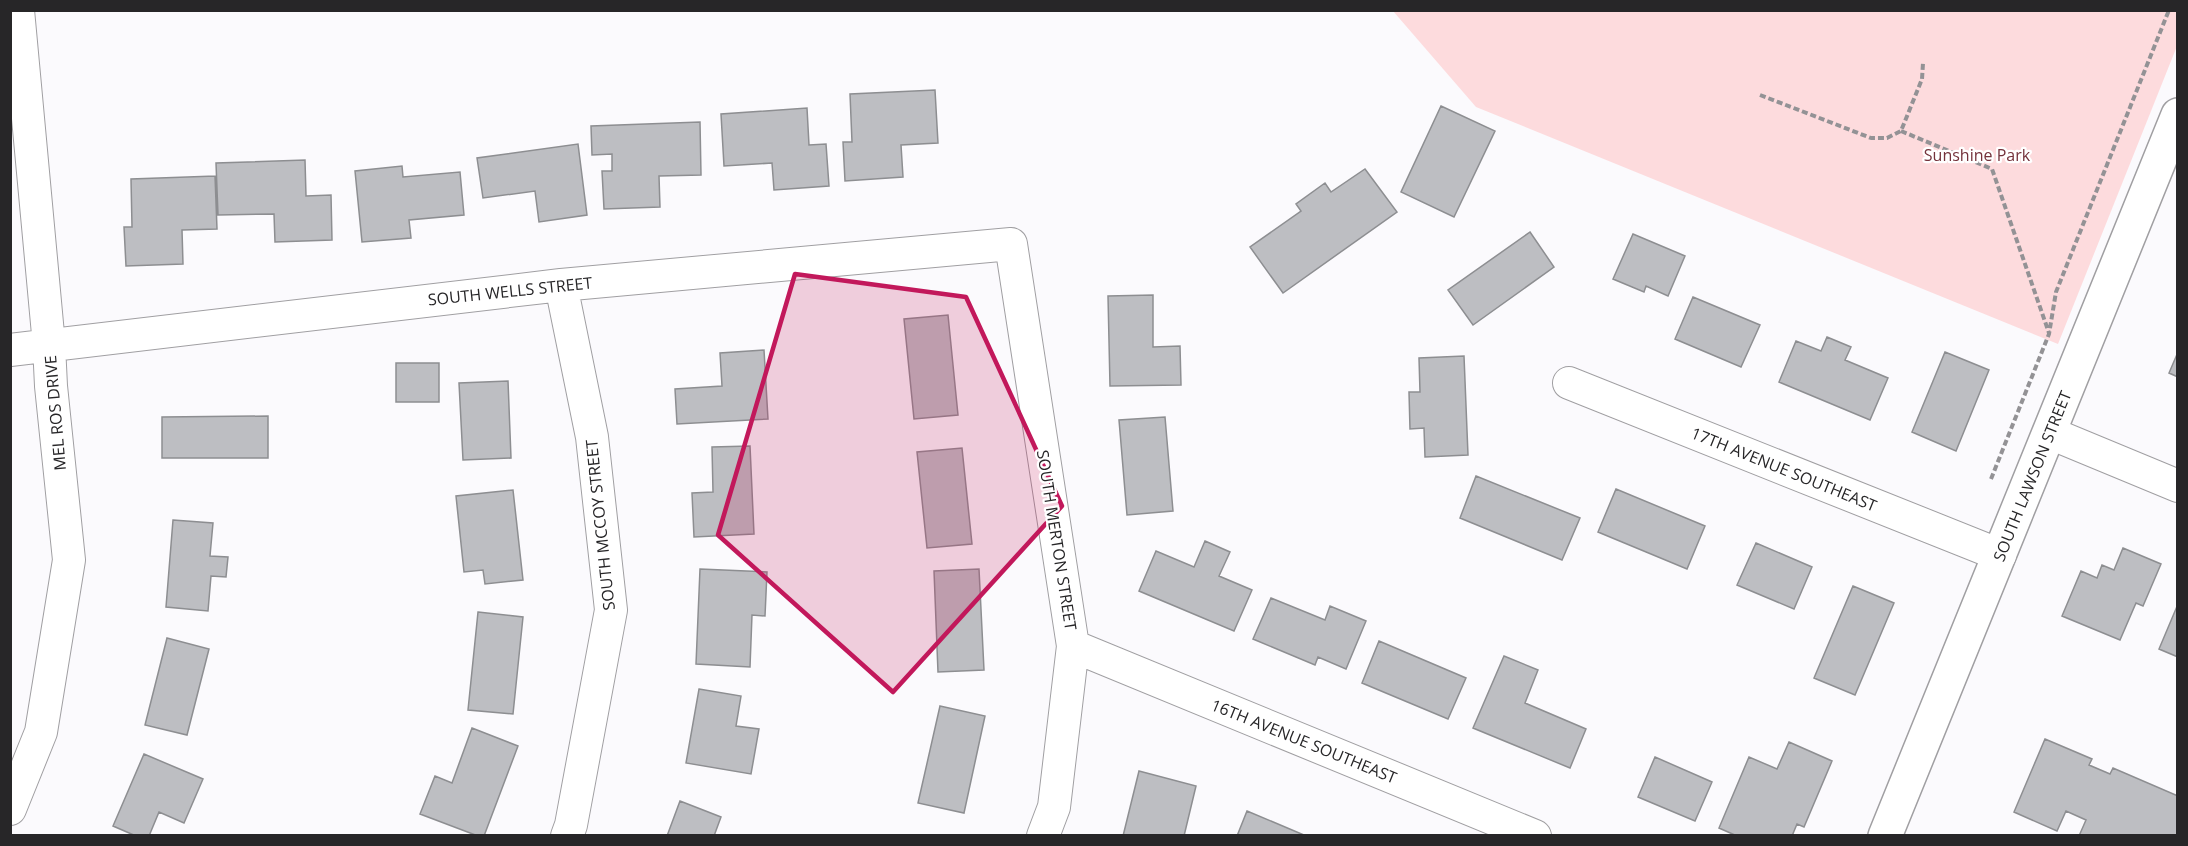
<svg xmlns="http://www.w3.org/2000/svg" width="2188" height="846" font-family="'Open Sans',sans-serif">
	<style>
		.green { fill: #fddbdd }
		.building { fill: #bdbec2; stroke: #8d8e91; stroke-width: 1.5 }
		.lines { fill: none; stroke-linecap: round; stroke-linejoin: round }
		.street-casing { stroke: #a09fa2; stroke-width: 34 }
		.secondary-casing { stroke: #a09fa2; stroke-width: 36 }
		.path { stroke: #939295; stroke-width: 4; stroke-dasharray: 6 3; stroke-linecap: butt }
		.street { stroke: #fff; stroke-width: 32 }
		.secondary { stroke: #fff; stroke-width: 33 }
		.marked { fill: #c2185b; fill-opacity: 0.2; stroke: #c2185b; stroke-width: 4.5; stroke-linejoin: round }
		.labels { text-anchor: middle; dominant-baseline: central; stroke-width: 4.5; stroke-linejoin: round; paint-order: stroke }
		.park-label { font-size: 16px; fill: #74323b; stroke: #fff }
		.street-label { font-size: 16px; fill: #272628; stroke: #fff }
	</style>
	<rect width="100%" height="100%" fill="#fbfafd"/>
	<path class="green" d="M2177,10v36l-119,298 -582,-237 -83,-96z"/>
	<path class="building" d="M935,90l3,53 -37,2 2,32 -58,4 -2,-39h9l-2,-48z
		M1441,106l54,25 -41,86 -53,-25z
		M807,108l2,37 17,-1 3,42 -55,4 -2,-27 -48,3 -3,-52z
		M700,122l1,53 -42,1 1,31 -56,2 -2,-38h10v-17l-20,1 -1,-29z
		M578,144l9,71 -48,7 -4,-31 -52,7 -6,-40z
		M305,160l1,36 25,-1 1,45 -57,2 -1,-28 -56,1 -2,-52z
		M402,166l1,11 57,-5 4,43 -55,5 2,18 -49,4 -7,-71z
		M1365,169l32,43 -114,81 -33,-46 51,-36 -5,-7 29,-21 6,9z
		M215,176l2,53 -35,1 1,34 -57,2 -2,-39h8l-1,-48z
		M1530,232l24,35 -81,58 -25,-35z
		M1633,234l52,22 -17,40 -22,-10 -2,6 -31,-13z
		M1153,295v52l27,-1 1,39 -71,1 -2,-90z
		M1693,297l67,28 -19,42 -66,-28z
		M948,315l10,100 -44,4 -10,-100z
		M1827,337l24,10 -6,13 43,18 -18,42 -91,-38 17,-41 25,10z
		M764,350l4,69 -91,5 -2,-35 47,-3 -2,-33z
		M1945,352l44,18 -33,81 -44,-19z
		M2178,352v25l-9,-4z
		M1464,356l4,99 -43,2 -1,-29 -14,1 -1,-37h11l-1,-34z
		M396,363h43v39h-43z
		M508,381l3,77 -48,2 -4,-77z
		M268,416v42h-106v-41z
		M1165,417l8,94 -46,4 -8,-95z
		M750,446l4,88 -60,3 -2,-44 21,-1 -1,-45z
		M962,448l10,96 -45,4 -10,-96z
		M1476,476l104,42 -18,42 -102,-42z
		M1616,489l89,37 -18,43 -89,-37z
		M513,490l10,90 -38,4 -2,-14 -19,2 -8,-76z
		M173,520l40,3 -3,33 18,1 -2,20 -15,-1 -3,35 -42,-4z
		M1205,541l25,11 -11,24 33,14 -18,41 -95,-40 17,-40 38,16z
		M1756,543l56,24 -18,42 -57,-24z
		M2123,548l38,16 -18,42 -7,-3 -16,37 -58,-24 19,-45 16,7 5,-13 12,5z
		M700,569l67,3 -2,44 -13,-1 -2,52 -54,-3z
		M979,569l5,101 -46,2 -4,-101z
		M1853,586l41,17 -39,92 -41,-17z
		M1271,598l54,22 5,-14 36,15 -20,48 -28,-12 -3,8 -62,-26z
		M2178,604v53l-19,-8z
		M478,612l45,5 -10,97 -45,-4z
		M167,638l42,11 -22,86 -42,-10z
		M1379,641l87,37 -18,41 -86,-36z
		M1504,656l34,14 -13,33 61,26 -16,39 -97,-40z
		M699,689l42,7 -5,30 23,3 -8,45 -65,-11z
		M940,706l45,10 -21,97 -46,-10z
		M472,728l46,18 -34,90h-6l-58,-22 15,-38 17,7z
		M2045,739l47,20 -3,6 21,9 3,-6 65,28v40h-99l7,-16 -20,-9 -9,20 -43,-19z
		M1789,742l43,19 -28,66 -7,-3 -5,12h-55l-18,-8 30,-71 28,12z
		M144,754l59,25 -19,44 -25,-11 -10,24h-13l-23,-10z
		M1655,757l57,25 -17,39 -57,-24z
		M1139,771l57,15 -12,50h-61z
		M680,801l41,16 -7,19h-47z
		M1247,811l57,24v1h-67z"/>
	<g class="lines">
		<defs>
			<path id="street" d="M561,285l31,152 19,173 -40,215 -4,11
				M10,350l551,-65 450,-41 62,402 -19,161 -11,29
				M1569,383l431,172
				M2050,433l128,53
				M1073,646l462,190
				M10,809l31,-77 28,-172 -18,-174 -2,-41 -31,-335"/>
			<path id="secondary" d="M1885,836l293,-721"/>
		</defs>
		<use href="#street" class="street-casing"/>
		<use href="#secondary" class="secondary-casing"/>
		<path class="path" d="M1760,95l111,43h16l14,-7 21,-52 1,-16
			M1901,131l91,38 57,164
			M1991,479l58,-145 7,-42 113,-282"/>
		<use href="#street" class="street"/>
		<use href="#secondary" class="secondary"/>
	</g>
	<path class="marked" d="M795,274l171,23 96,209 -169,186 -175,-157z"/>
	<g class="labels">
		<g class="park-label">
			<text x="1977" y="155">Sunshine Park</text>
		</g>
		<g class="street-label">
			<text transform="translate(510 291) rotate(-6)">SOUTH WELLS STREET</text>
			<text transform="translate(55 413) rotate(-95)">MEL ROS DRIVE</text>
			<text transform="translate(1784 469) rotate(22)">17TH AVENUE SOUTHEAST</text>
			<text transform="translate(2032 476) rotate(-68)">SOUTH LAWSON STREET</text>
			<text transform="translate(600 525) rotate(-96)">SOUTH MCCOY STREET</text>
			<text transform="translate(1057 540) rotate(81)">SOUTH MERTON STREET</text>
			<text transform="translate(1304 741) rotate(22)">16TH AVENUE SOUTHEAST</text>
		</g>
	</g>
	<rect width="2188" height="846" fill="none" stroke="#272628" stroke-width="24"/>
</svg>
